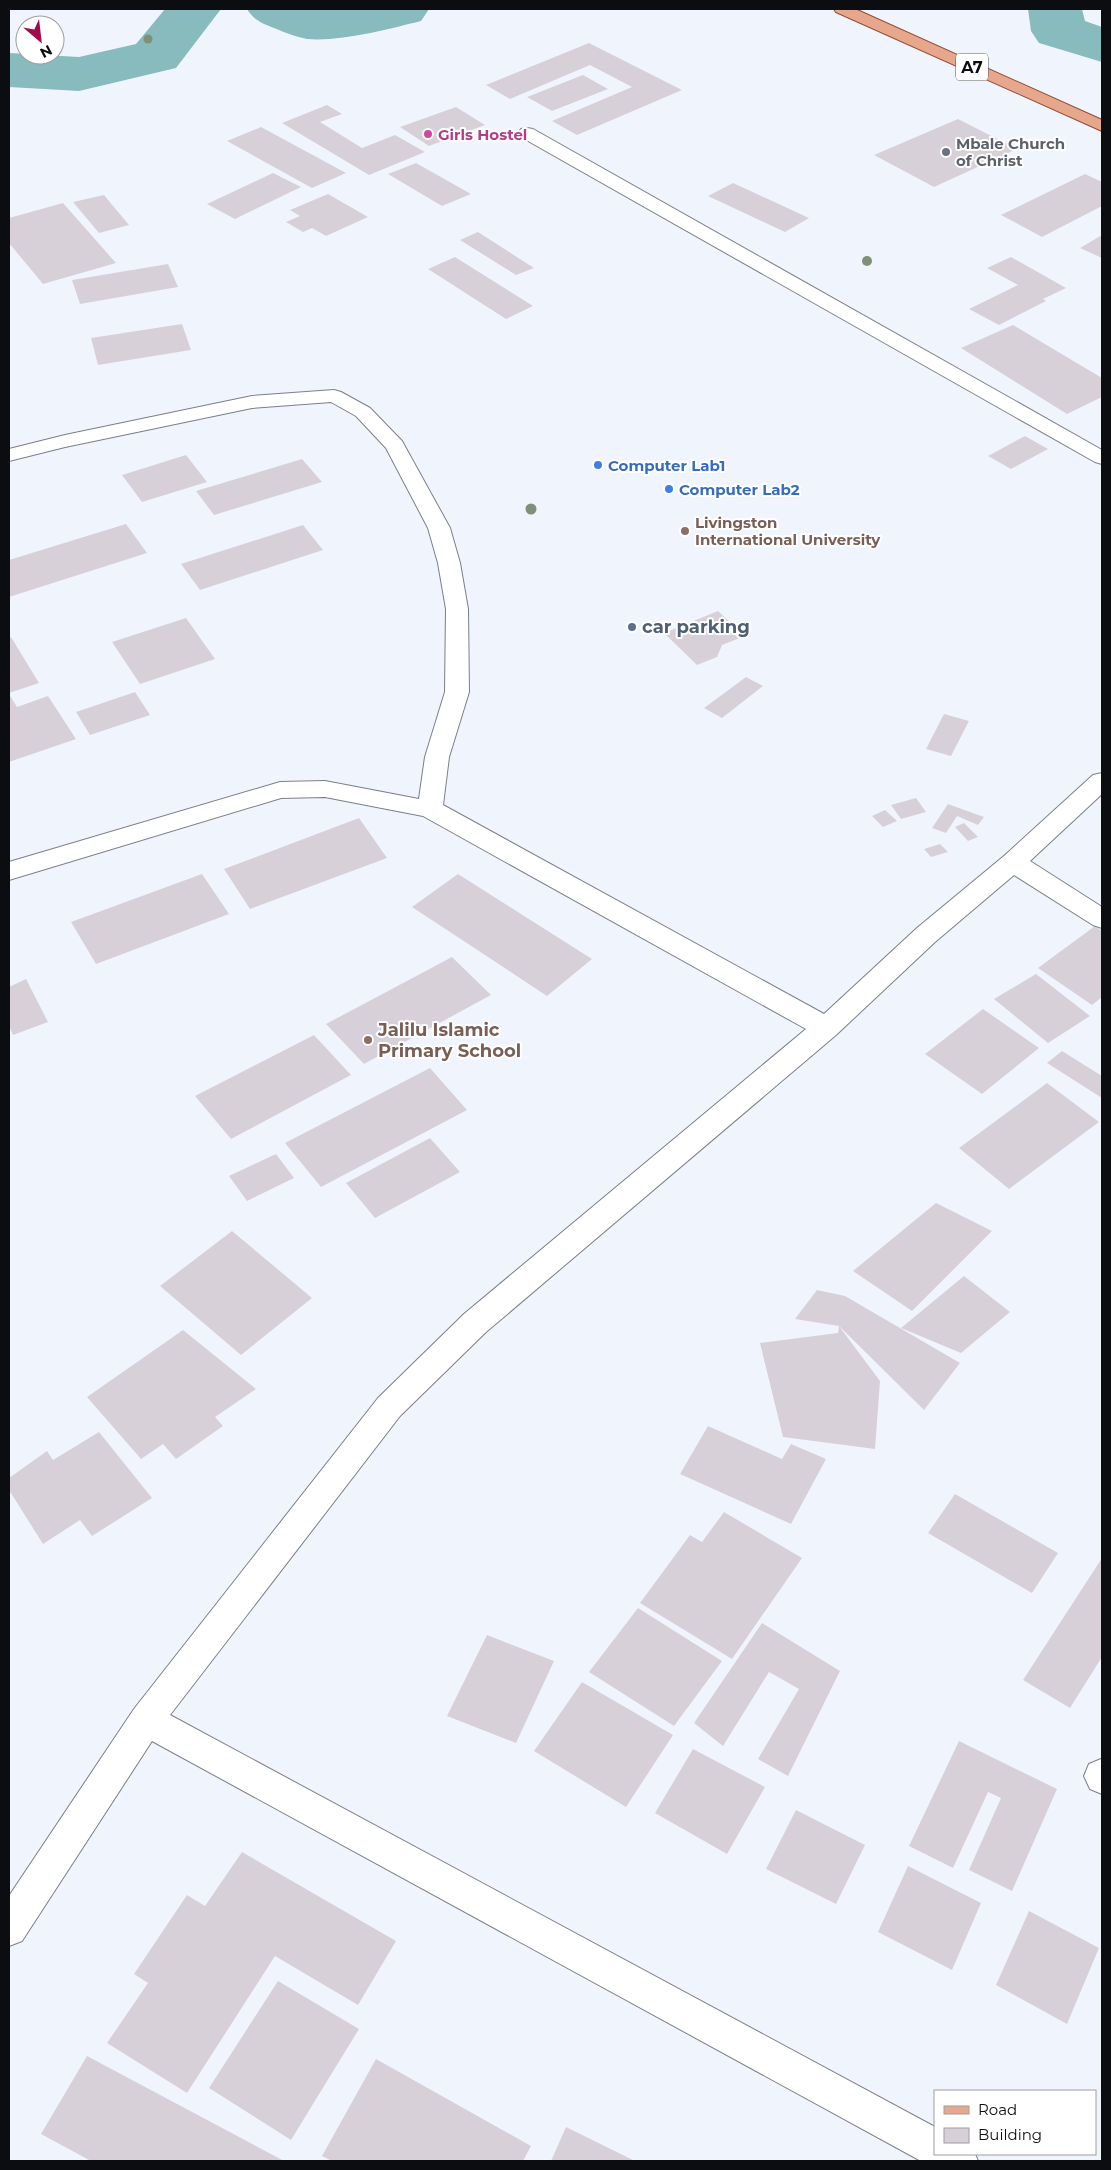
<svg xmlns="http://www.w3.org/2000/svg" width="1111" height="2170" font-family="Montserrat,sans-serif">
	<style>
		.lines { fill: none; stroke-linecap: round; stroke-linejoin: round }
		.river { fill: #88bbbd; fill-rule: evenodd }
		.building { fill: #d8d0d9 }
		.minor-casing { stroke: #7a7f88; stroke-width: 2 }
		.major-casing { stroke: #904b2f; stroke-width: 2 }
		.minor { fill: #fff; fill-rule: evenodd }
		.major { fill: #e7a78c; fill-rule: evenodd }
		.tree { fill: #7f9076 }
		.hotel-dot { fill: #d1479c; stroke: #fff; stroke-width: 2 }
		.worship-dot { fill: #6b7280; stroke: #fff; stroke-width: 2 }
		.shop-dot { fill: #3f7fe0; stroke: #fff; stroke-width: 2 }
		.education-dot { fill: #8d6e63; stroke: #fff; stroke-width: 2 }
		.service-dot { fill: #5c6f8a; stroke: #fff; stroke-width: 2 }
		.labels { text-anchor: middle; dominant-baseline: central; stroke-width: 4; stroke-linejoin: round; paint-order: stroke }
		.far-hotel-label { font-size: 15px; font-weight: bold; fill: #b23c85; stroke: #fff; text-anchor: start }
		.far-worship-label { font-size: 15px; font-weight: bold; fill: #5b616d; stroke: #fff; text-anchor: start }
		.far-shop-label { font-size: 15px; font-weight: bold; fill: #366cbe; stroke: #fff; text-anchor: start }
		.far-education-label { font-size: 15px; font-weight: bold; fill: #785e54; stroke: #fff; text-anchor: start }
		.shield { fill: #fff; stroke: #545658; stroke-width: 1 }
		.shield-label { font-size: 16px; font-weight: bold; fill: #0b0d10 }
		.service-label { font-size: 18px; font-weight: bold; fill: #4e5e75; stroke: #fff; text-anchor: start }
		.education-label { font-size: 18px; font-weight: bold; fill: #785e54; stroke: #fff; text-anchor: start }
	</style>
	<rect width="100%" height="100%" fill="#f0f5fd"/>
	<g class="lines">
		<path class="river" d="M165,9h56l-45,59 -97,23 -70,-4v-34l70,4 57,-13z
			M247,9h182l-8,12c-32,8 -81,21 -114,18 -11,-2 -23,-7 -33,-11 -13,-5 -20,-8 -27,-19z
			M1028,9h54l3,12 17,6v35l-63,-19 -8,-12z"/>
	</g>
	<path class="building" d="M589,43l93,47 -105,45 -25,-14 80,-34 -42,-22 -80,34 -24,-14z
		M583,75l25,14 -56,22 -25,-14z
		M327,105l15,9 -22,8 42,26 33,-13 30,17 -56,23 -87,-52z
		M456,107l29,18 -56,21 -29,-19z
		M958,119l59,30 -83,38 -60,-32z
		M261,127l85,46 -34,15 -85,-47z
		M416,163l55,31 -29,12 -54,-32z
		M273,173l28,14 -66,32 -28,-15z
		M1085,174l17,8v24l-60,31 -41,-22z
		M733,183l76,35 -24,14 -77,-36z
		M328,194l40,23 -42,19 -14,-8 -9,4 -17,-10 14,-6 -10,-6z
		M104,195l25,30 -30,8 -26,-31z
		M63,203l53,60 -73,21 -34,-41v-25z
		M478,232l56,36 -18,7 -56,-35z
		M1102,235v23l-22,-10z
		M455,257l78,49 -27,13 -78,-50z
		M1011,257l55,31 -23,11 3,2 -47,24 -30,-16 49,-24 -31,-17z
		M168,264l10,23 -98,17 -8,-24z
		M182,324l9,26 -93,15 -7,-27z
		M1013,325l89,53v19l-35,17 -106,-66z
		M1025,436l23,13 -37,20 -23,-13z
		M186,455l21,27 -65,20 -20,-27z
		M302,459l20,23 -108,33 -18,-24z
		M126,524l21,29 -138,44v-37z
		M303,525l20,25 -123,40 -19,-26z
		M718,611l27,25 -23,9 -5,12 -20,8 -33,-32z
		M186,618l29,41 -75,25 -28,-42z
		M11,637l28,46 -30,10v-55z
		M746,677l17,9 -41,32 -18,-10z
		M135,692l15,23 -60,20 -14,-23z
		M9,694l8,13 31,-11 28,43 -67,23z
		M944,714l25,7 -18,35 -25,-7z
		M916,798l10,14 -25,7 -10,-14z
		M948,804l36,13 -6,8 -21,-9 -11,17 -14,-5z
		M885,810l12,11 -14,6 -11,-11z
		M359,818l28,40 -137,51 -26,-40z
		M964,823l14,14 -10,4 -13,-14z
		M940,844l8,8 -17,5 -7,-8z
		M202,874l27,40 -133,50 -25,-42z
		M458,874l134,85 -45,37 -135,-89z
		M1095,926l7,5v66l-10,8 -54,-37z
		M452,957l39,38 -127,69 -38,-40z
		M1036,974l54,42 -42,27 -54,-44z
		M26,979l22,43 -35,13 -4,-9v-39z
		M983,1009l56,39 -57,46 -57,-40z
		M314,1035l37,40 -120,64 -36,-43z
		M1062,1051l40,25v22l-55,-35z
		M430,1068l37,42 -146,77 -36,-44z
		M1047,1083l52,39 -90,67 -50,-41z
		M430,1138l30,34 -85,46 -29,-35z
		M276,1154l18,24 -47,23 -18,-25z
		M936,1203l56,28 -80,80 -59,-40z
		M232,1231l80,67 -71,57 -81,-69z
		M964,1276l46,36 -49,41 -60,-25z
		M817,1290l28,6 115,67 -36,47 -85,-84 -44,-7z
		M839,1326l41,55 -5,68 -92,-12 -23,-94 78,-10z
		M183,1330l73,59 -41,28 8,9 -47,33 -13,-15 -22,15 -54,-62z
		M708,1426l74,33 9,-15 35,15 -35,65 -111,-50z
		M99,1432l53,66 -60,38 -12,-16 -37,24 -34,-54v-12l38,-27 6,9z
		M955,1494l103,59 -26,40 -104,-60z
		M724,1512l78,46 -70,101 -92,-56 50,-68 12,7z
		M1102,1558v99l-32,51 -47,-28z
		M638,1608l84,53 -48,65 -85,-54z
		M762,1623l78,48 -52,105 -30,-17 41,-70 -30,-17 -46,74 -29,-23z
		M487,1635l67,26 -38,82 -69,-27z
		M582,1682l91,53 -47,72 -92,-56z
		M959,1741l98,48 -45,102 -43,-21 32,-72 -13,-6 -35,76 -44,-22z
		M693,1749l72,38 -38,67 -72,-41z
		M796,1810l69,35 -29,59 -70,-35z
		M242,1852l154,89 -38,64 -83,-49 -88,137 -80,-50 41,-60 -14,-9 53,-79 18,11z
		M908,1866l73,37 -29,67 -74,-38z
		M1029,1911l70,37 -32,76 -71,-39z
		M278,1981l81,48 -68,111 -82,-52z
		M87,2056l197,105h-193l-50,-27z
		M376,2059l155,87 -8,15h-191l-10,-5z
		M566,2127l69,34h-84z"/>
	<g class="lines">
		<defs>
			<path id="minor" d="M527,128l6,1 569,321v14l-7,-2 -574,-325 -3,-4 3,-4z
				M334,390l7,2 29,16 32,33 48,87 10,35 8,46 1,83 -20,65 -6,48 381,209 93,-86 87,-72 89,-81 9,-2v21l-72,67 72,46v21l-9,-3 -79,-50 -79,67 -99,93 -350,297 -86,84 -230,299 765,412v27h40l3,7h-57l-769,-420 -130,200 -13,5v-50l125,-187 244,-311 86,-84 342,-285 -383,-213 -98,-19 -44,1 -272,82v-18l271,-80 45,-1 94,18 6,-42 20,-65 1,-83 -8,-46 -10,-35 -42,-80 -30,-32 -25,-14 -79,6 -187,39 -56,14v-12l56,-14 187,-39z
				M1101,1759l1,1v34l-12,-5 -6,-13 5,-12z"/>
			<path id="major" d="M834,9h21l247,111v11l-266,-119z"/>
		</defs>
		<use href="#minor" class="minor-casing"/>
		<use href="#major" class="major-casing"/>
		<use href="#minor" class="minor"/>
		<use href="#major" class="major"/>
	</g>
	<g class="tree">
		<circle cx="148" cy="39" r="4.5"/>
		<circle cx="867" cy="261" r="5"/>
		<circle cx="531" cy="509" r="5.5"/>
	</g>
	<circle class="hotel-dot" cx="428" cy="134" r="5"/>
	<circle class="worship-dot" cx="946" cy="152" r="5"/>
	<g class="shop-dot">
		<circle cx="598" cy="465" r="5"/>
		<circle cx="669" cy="489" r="5"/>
	</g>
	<g class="education-dot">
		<circle cx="685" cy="531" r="5"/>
		<circle cx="368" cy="1040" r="5"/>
	</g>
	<circle class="service-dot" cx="632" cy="627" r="5"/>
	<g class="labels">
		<g class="far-hotel-label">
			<text x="438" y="134">Girls Hostel</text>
		</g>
		<g class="far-worship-label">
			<text x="956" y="143">Mbale Church<tspan x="956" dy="17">of Christ</tspan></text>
		</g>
		<g class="far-shop-label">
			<text x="608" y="465">Computer Lab1</text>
			<text x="679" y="489">Computer Lab2</text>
		</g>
		<g class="far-education-label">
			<text x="695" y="522">Livingston<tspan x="695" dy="17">International University</tspan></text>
		</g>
		<rect class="shield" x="956" y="53.5" width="32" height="27" rx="4"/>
		<g class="shield-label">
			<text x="972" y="67">A7</text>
		</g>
		<g class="service-label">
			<text x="642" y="627">car parking</text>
		</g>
		<g class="education-label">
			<text x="378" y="1030">Jalilu Islamic<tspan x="378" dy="21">Primary School</tspan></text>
		</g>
	</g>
	<rect width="1111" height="2170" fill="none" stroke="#0b0d10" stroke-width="20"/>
	<rect x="934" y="2090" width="162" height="65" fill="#ffffff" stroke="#9d9e9f"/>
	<rect x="944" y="2106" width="25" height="8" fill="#e7a78c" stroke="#9d9e9f"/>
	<text x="978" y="2115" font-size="15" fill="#0b0d10">Road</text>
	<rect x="944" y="2128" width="25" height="15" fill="#d8d0d9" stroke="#9d9e9f"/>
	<text x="978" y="2140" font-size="15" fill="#0b0d10">Building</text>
	<g transform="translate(40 40) rotate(152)"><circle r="24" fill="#ffffff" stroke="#9d9e9f"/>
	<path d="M0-4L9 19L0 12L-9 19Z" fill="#a20b4b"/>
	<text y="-8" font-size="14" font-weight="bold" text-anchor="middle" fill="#0b0d10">N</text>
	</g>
</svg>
